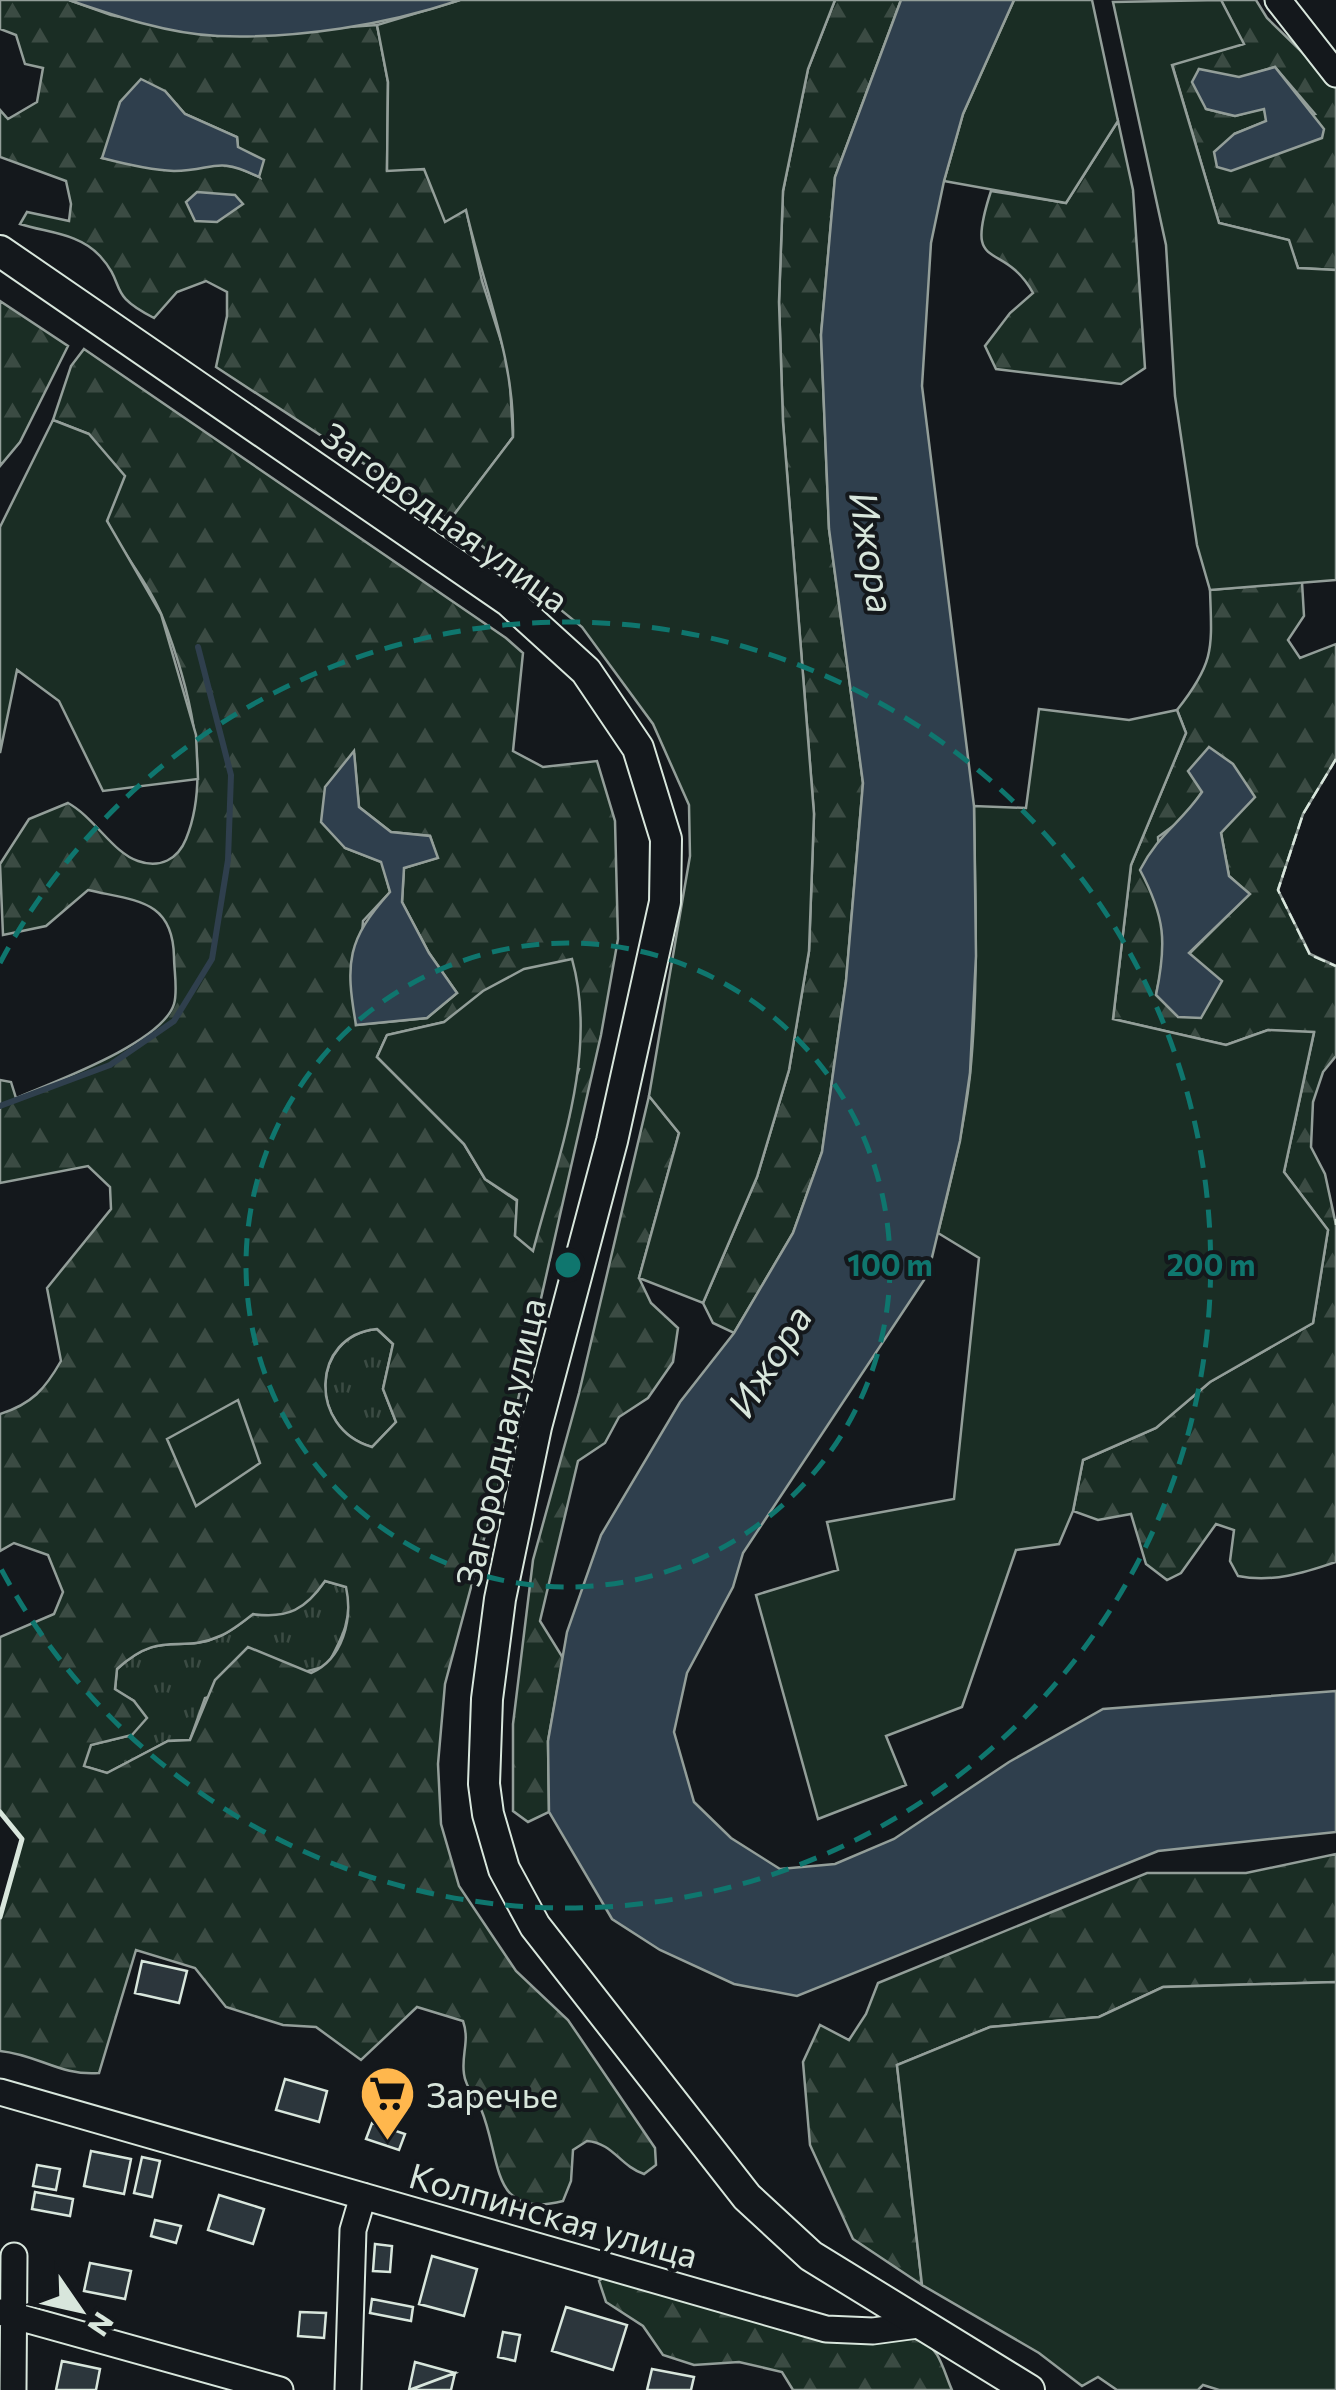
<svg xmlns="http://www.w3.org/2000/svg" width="1336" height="2390" font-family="Commissioner,sans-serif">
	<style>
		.grass { fill: url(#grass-tufts); stroke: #939e99; stroke-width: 2.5 }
		.forest { fill: url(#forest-firs); stroke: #939e99; stroke-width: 2.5; fill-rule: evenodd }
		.garden { fill: #1a2d24; stroke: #939e99; stroke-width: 2.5 }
		.water { fill: #2f3f4d; stroke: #939e99; stroke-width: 2.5 }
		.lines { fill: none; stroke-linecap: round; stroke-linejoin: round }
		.stream { stroke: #2f3f4d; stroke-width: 6 }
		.building { fill: #2c363c; stroke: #d8e6dc; stroke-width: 2.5 }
		.minor-casing { stroke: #d8e6dc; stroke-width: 29 }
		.major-casing { stroke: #d8e6dc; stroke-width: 34 }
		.minor { stroke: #14181c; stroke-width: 25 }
		.major { stroke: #14181c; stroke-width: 30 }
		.fence { stroke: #d8e6dc; stroke-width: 2.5; stroke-dasharray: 12 5; stroke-linecap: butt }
		.wall { stroke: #d8e6dc; stroke-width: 5 }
		.ring { fill: none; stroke: #0f766e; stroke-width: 5; stroke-dasharray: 18 12 }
		.labels { text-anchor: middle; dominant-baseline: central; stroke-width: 8; stroke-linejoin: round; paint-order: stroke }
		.street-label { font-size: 35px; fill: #d8e6dc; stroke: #14181c }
		.poi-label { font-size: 35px; fill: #d8e6dc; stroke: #14181c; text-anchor: start }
		.water-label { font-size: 38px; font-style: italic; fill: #d8e6dc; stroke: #14181c }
		.centre { fill: #0f766e; stroke: #14181c; stroke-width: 5 }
		.ring-label { font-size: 30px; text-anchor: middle; font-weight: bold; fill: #0f766e; stroke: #14181c; stroke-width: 8; stroke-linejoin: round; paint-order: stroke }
	</style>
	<defs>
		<pattern id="grass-tufts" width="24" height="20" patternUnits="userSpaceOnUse" patternTransform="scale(2.5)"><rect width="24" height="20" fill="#1a2d24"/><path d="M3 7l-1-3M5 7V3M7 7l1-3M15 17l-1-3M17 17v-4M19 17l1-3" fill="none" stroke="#3b4b43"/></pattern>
		<pattern id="forest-firs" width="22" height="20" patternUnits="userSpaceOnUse" patternTransform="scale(2.5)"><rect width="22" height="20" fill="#1a2d24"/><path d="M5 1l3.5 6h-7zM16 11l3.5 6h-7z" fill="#3b4b43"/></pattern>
	</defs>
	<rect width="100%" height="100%" fill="#14181c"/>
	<path class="grass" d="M377,1329l16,15 -10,45 13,33 -24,25c-64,-18 -62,-111 5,-118z
		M325,1581l22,6c6,32 -5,51 -20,79l-122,32 -15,42 -22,1 -61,32 -24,-7 7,-21 42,-10 2,-34 -19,-11 2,-21c45,-41 62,-14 103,-33 12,-5 23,-15 33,-22 30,5 55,-9 72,-33z"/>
	<path class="forest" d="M0,0h69l42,15 106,21 160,-11 11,57 -1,88 37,-1 42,40 16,72 27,85 4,71 -63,83 -234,-153 11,-51v-24l-21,-11 -29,11 -23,26c-49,-25 -26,-31 -54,-62 -21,-23 -52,-23 -80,-32l7,-12 42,9 2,-17 -5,-23 -66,-24v-47l8,9 29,-17 6,-34 -18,-4 -9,-29 -16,-6zM165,91l20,23 52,23 1,10 21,30 -22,-10 -26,-4 -47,7 -62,-12z
		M835,0h66l-66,177 -14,158 8,194 34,254 -17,198 -24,171 -29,81 -59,100 -21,-10 -10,-20 54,-126 32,-107 20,-119 5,-137 -31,-392 -4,-120 4,-111 25,-122z
		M1221,0h35l11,18 69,67v185l-38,-2 -10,-28 -69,-17 -47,-159 71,-20zM1275,67l40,47 -81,20 33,-13 -3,-13 -29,8 -29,-7 -7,-39 40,8z
		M1118,121l15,69 12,178 -24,16 -125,-15 -11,-23 25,-33 23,-20c-31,-56 -70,-16 -42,-102l75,12z
		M0,301l68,45 -48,96 -20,24z
		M84,349l422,289 17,15 -10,98 30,16 54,-6 18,60 3,118 -17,96 -102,448 -54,201 -7,80 3,60 18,62 57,85 52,49 87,128 1,17 -12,9c-24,-8 -31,-31 -57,-33l-14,9 -2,31 -8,20c-74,19 -61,-42 -82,-92 -5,-11 -16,-22 -17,-35 -3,-19 6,-33 -1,-53l-46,-14 -56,53 -45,-33 -33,-2 -57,-18 -31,-39 -59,-18 -37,123c-39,3 -60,-18 -99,-22v-134l22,-77 -22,-28v-175l54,-23 9,-22 -15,-37 -34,-12 -14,8v-137c32,-10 45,-25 61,-53l-14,-73 64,-79 -1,-22 -22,-21 -88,17v-103l11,2 5,16c37,-16 146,-55 158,-94 4,-13 0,-34 0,-47 -1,-58 -39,-56 -86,-67l-42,36 -43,9 -3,-71 29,-45 39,-16c26,14 45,50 70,58 22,8 40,-2 48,-22 27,-66 1,-159 -24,-223 -13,-33 -39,-61 -54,-93 -12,-26 -13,-61 -19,-89l-36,-14 18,-54zM354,753l5,54 32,25 39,4 7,22 -33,10 -2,34 27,51 28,40 -30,25 -71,7 7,-104 27,-29 -8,-30 -37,-14zM444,1022l135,47 -64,167 2,-35 -32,-22 -21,-35 -87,-87 10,-22zM377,1329l16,15 -10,45 13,33 -24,25c-64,-18 -62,-112 5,-118zM325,1581l21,6c7,32 -3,72 -35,86l-63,-26 -33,33 -25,60 -22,1 -61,32 -23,-7 7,-21 41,-10 15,-17 -13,-17 -19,-12 2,-20c45,-41 62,-14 103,-33 12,-5 23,-14 33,-22 35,5 53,-5 72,-33z
		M1302,582l2,34 -16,24 12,18 36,-14v115l-33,55 -25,76 32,64 26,12v90l-13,16 -10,30 -2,45 14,27 11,51v337c-32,11 -64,21 -98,14l-8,-15 4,-31 -18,-6 -35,49 -14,7 -21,-16 -15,-50 -33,6 -25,-9 10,-51 73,-32 54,-46 103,-59 15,-93 -44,-58 30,-139 -46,-3 -42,15 -113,-26 18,-154 55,-132 -9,-23c38,-48 35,-61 33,-120zM1202,792l19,41 8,43 20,18 -60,60 -33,41 8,-39 -6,-119 26,-19z
		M649,1096l30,37 -40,145 12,25 27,25 -5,34 -25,36 -29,19 -14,26 -27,18 -38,160 23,37 -15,83 1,71 -21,10 -15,-11v-87l20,-164 46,-167z
		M1336,1854v128l-173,5 -64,30 -109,10 -93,38 25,220 -69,-46 -43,-94 -7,-83 17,-37 29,15 17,-26 12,-31 269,-110h99z
		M607,2274c81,25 162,51 246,68 25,5 46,-9 67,-2 20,7 24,33 32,50h-159l-11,-18 -43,-10 -45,3 -31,-10 -20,-29 -37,-24 -7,-21z"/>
	<path class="garden" d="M460,0h375l-27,69 -25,122 -4,111 4,120 31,392 -5,137 -20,119 -32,107 -54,126 -64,-25 40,-145 -30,-37 41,-240 -1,-51 -36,-81 -71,-97 -132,-107 63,-83c2,-78 -30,-152 -47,-227l-21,12 -21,-53 -37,2 1,-89 -11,-57z
		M1014,0h78l26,121 -52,82 -122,-22 19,-67z
		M1221,0l23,44 -72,21 47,158 70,17 9,28 38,2v310l-126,10 -13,-45 -22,-149 -9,-151 -53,-243z
		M53,420l36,14 36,42 -18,45 54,93 35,121 2,44 -95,12 -44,-90 -42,-31 -17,83v-226z
		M1039,709l90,11 48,-10 9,23 -55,132 -18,154 113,26 42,-15 46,2 -30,140 44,58 -15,93 -103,59 -54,46 -73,32 -10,51 -14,33 -43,6 -54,157 -76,29 20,49 -88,34 -62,-224 82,-25 -11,-48 127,-23 25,-241 -41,-25c13,-53 26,-104 32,-158 9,-90 5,-180 4,-269l52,2z
		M572,959c27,96 -15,200 -39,292l-18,-15 2,-36 -32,-21 -21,-35 -87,-87 10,-22 57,-13 39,-31 41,-22z
		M238,1400l22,63 -64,43 -29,-67z
		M1336,1982v408h-117l-16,-5 -5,5h-81l-19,-13 -16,9 -43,-33 -117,-68 -25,-220 93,-38 109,-10 64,-30z"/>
	<path class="water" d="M69,0h391c-74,25 -163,39 -242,36 -49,-2 -103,-20 -149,-36z
		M901,0h113l-51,114 -19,67 -13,62 -9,143 52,420 2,150 -6,117 -10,68 -32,133 -185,279 -10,34 -46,86 -13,59 20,70 37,36 49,31 55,-5 59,-25 115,-77 94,-53 233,-18v141l-178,19 -361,145 -63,-12 -74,-34 -48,-31 -63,-107 -1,-71 19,-109 34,-97 79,-133 54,-69 59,-100 29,-81 24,-171 17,-198 -34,-254 -8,-194 14,-158z
		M1275,67l49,62 -2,9 -91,33 -14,-4 -3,-15 20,-18 32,-13 -2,-12 -29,7 -29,-7 -14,-27 7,-13 40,8z
		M141,79l24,12 20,23 52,23 1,10 26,13 -5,17c-45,-22 -44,-6 -85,-6 -24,-1 -49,-7 -72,-13l18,-56z
		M197,192l38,3 8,9 -26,18 -22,-1 -9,-19z
		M1209,747l24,17 22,33 -34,36 8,43 21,18 -61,59 33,28 -21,37 -23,-1 -22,-22c11,-53 9,-78 -16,-125 19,-37 40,-46 62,-78l-14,-21z
		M354,751l5,56 32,25 39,4 8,22 -34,10 -2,34 27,51 28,40 -30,25 -71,7c-11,-63 -9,-85 34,-133l-9,-30 -36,-14 -24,-26 4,-35z"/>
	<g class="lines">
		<path class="stream" d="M0,1106l110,-41 64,-44 38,-62 16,-99 3,-85 -33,-128"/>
	</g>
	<path class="building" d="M142,1961l45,10 -8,32 -44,-10z
		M285,2079l42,12 -8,31 -43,-12z
		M372,2123l33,11 -6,16 -33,-11z
		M91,2151l40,8 -7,35 -40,-8z
		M142,2157l18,4 -8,36 -18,-4z
		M37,2165l23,4 -4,21 -23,-4z
		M35,2192l38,7 -3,17 -38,-7z
		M219,2195l45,14 -11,35 -45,-14z
		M155,2220l26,6 -5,17 -25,-7z
		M375,2244l17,2 -2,26 -17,-1z
		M432,2256l45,13 -13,47 -45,-12z
		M90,2263l41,8 -6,28 -41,-8z
		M372,2299l41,8 -2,14 -41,-8z
		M566,2307l61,18 -14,45 -61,-19z
		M300,2312l26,1 -2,25 -26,-2z
		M503,2332l17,3 -5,26 -17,-4z
		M62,2361l38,8 -4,21h-40z
		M415,2362l40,11 -46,17z
		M652,2369l42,8 -3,13h-44z
		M455,2373l-4,17h-41z"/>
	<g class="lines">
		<defs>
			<path id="minor" d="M1278,0l58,74
				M0,2092l826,237 47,2 45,-6
				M0,2312l280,78
				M13,2390l1,-134
				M348,2390l5,-160 10,-34"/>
			<path id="major" d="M0,251l509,350 77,70 52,77 28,91 -1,63 -53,239 -76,286 -36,172 -13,100 -3,85 4,30 16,55 31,57 212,271 64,59 218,134"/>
		</defs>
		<use href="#minor" class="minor-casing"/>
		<use href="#major" class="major-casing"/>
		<use href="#minor" class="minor"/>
		<use href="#major" class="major"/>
		<path class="fence" d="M1336,759l-33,55 -25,76 32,65 26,11
			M1336,1219v6"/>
		<path class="wall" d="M0,1812l22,27 -22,78"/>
	</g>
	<g class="ring">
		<circle cx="568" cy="1265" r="322"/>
		<path d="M0 963A643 643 0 1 1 0 1567"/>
	</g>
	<defs>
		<symbol id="supermarket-pin" viewBox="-11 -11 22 30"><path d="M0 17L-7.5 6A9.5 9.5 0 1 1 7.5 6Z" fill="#ffb74d" stroke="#14181c"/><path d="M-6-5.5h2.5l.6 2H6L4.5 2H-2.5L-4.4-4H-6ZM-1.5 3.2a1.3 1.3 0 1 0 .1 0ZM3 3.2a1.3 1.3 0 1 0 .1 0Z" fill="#111"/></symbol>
	</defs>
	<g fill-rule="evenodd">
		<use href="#supermarket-pin" x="356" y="2062" width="63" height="86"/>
	</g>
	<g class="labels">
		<g class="street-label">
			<text transform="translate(446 516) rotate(36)">Загородная улица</text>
			<text transform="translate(499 1442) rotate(-77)">Загородная улица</text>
			<text transform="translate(554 2214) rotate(16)">Колпинская улица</text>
		</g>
		<g class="poi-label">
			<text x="426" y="2093">Заречье</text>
		</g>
		<g class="water-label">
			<text transform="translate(874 552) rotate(81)">Ижора</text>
			<text transform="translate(768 1360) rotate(-58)">Ижора</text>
		</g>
	</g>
	<circle cx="568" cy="1265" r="15" class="centre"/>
	<g class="ring-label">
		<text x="890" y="1276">100 m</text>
		<text x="1211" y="1276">200 m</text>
	</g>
	<g transform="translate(80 2310) rotate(124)" stroke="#14181c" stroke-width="8" paint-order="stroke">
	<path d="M0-8L18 38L0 25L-18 38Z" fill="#d8e6dc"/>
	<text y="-15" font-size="28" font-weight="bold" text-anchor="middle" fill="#d8e6dc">N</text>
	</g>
</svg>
